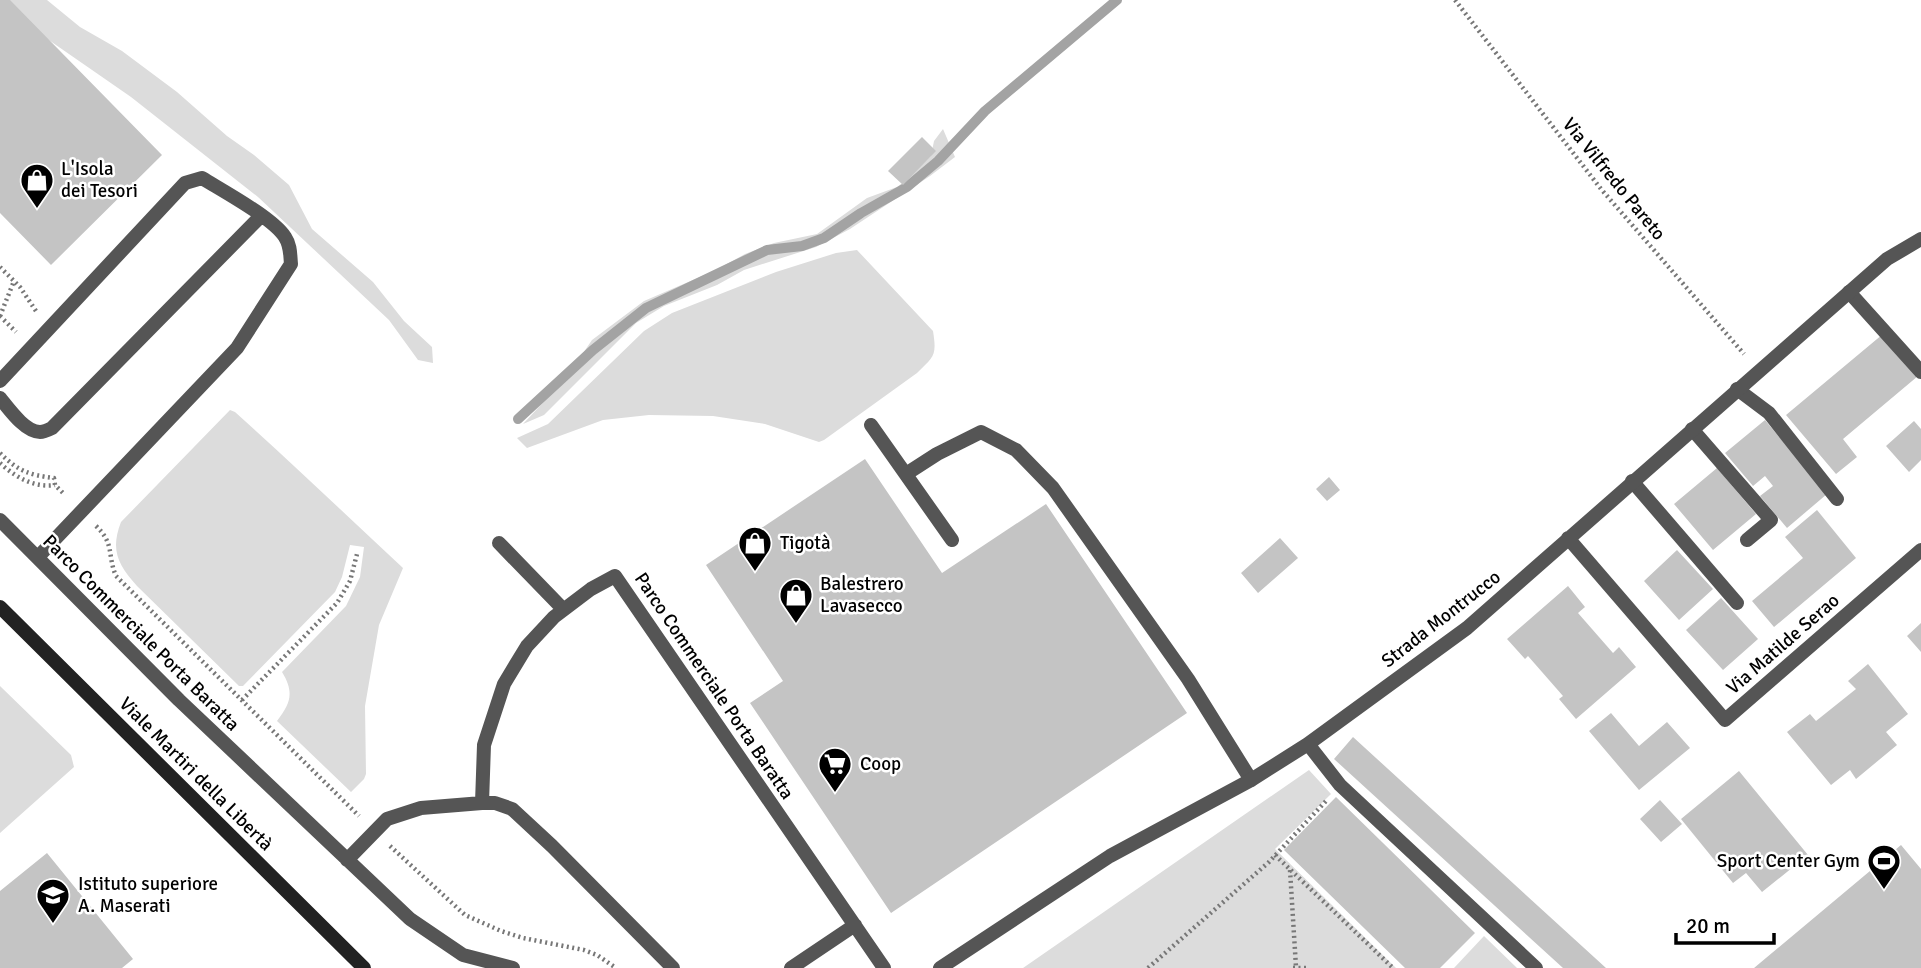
<svg xmlns="http://www.w3.org/2000/svg" width="1921" height="968" font-family="Signika,sans-serif">
	<style>
		.green { fill: #dcdcdc }
		.lines { fill: none; stroke-linecap: round; stroke-linejoin: round }
		.stream { stroke: #a3a3a3; stroke-width: 10 }
		.building { fill: #c4c4c4 }
		.path { stroke: #777; stroke-width: 4.5; stroke-dasharray: 2 3.5; stroke-linecap: butt }
		.lane { stroke: #555; stroke-width: 14 }
		.street { stroke: #555; stroke-width: 14 }
		.secondary { stroke: #222; stroke-width: 14 }
		.labels { text-anchor: middle; dominant-baseline: central; stroke-width: 5; stroke-linejoin: round; paint-order: stroke }
		.poi-label { font-size: 19px; fill: #000; stroke: #fff; text-anchor: start }
		.street-label { font-size: 19px; fill: #000; stroke: #fff }
	</style>
	<rect width="100%" height="100%" fill="#fff"/>
	<path class="green" d="M0,0h47l33,27 42,24 55,41 50,44 27,19 35,30 23,44 61,53 31,39 28,26 1,16 -15,-3 -29,-40 -131,-123 -127,-100 -101,-70z
		M943,129l12,28 -25,19 -80,53 -34,18 -72,23 -27,15 -53,21 -28,17 -92,92 -21,9 43,-46 26,-38 52,-39 72,-31 29,-16 29,-11 43,-9 50,-36 30,-11 12,-9 22,-22 3,-15z
		M857,250l76,81c4,25 1,25 -16,42l-93,67 -5,2 -54,-18 -52,-8 -64,-1 -46,5 -76,28 -10,-10 31,-14 96,-93 28,-18 104,-41 60,-19z
		M230,410l5,2c57,51 112,104 168,156l-24,57 -14,81 1,68 -2,5 -13,13 -74,-71c13,-17 18,-28 5,-49l64,-66 14,-29 4,-30 -14,-2 -8,32 -7,15 -92,94h-4l-102,-100c-19,-21 -27,-36 -16,-64z
		M0,686l71,69 3,12 -74,66z
		M1309,770l22,24 -56,55 121,119h-373z
		M1484,936l33,32h-63z"/>
	<g class="lines">
		<path class="stream" d="M518,419l75,-69 53,-42 121,-58 35,-4 22,-8 37,-25 46,-26 31,-26 47,-50 132,-111"/>
	</g>
	<path class="building" d="M0,0h10l152,155 -111,110 -51,-52z
		M922,137l14,14 -33,34 -15,-14z
		M1883,334l35,42 -75,63 14,18 -21,17 -50,-59z
		M1765,420l62,74 -40,34 -27,-32 13,-10 -8,-10 -12,10 -28,-33z
		M1914,421l7,8v31l-12,12 -23,-26z
		M865,459l77,114 104,-69 141,209 -296,200 -141,-210 33,-22 -77,-116z
		M1717,468l39,46 -43,36 -39,-46z
		M1329,477l11,13 -13,11 -11,-12z
		M1817,510l39,48 -82,69 -22,-26 51,-43 -18,-21z
		M1280,538l18,20 -40,35 -17,-20z
		M1677,550l36,39 -34,31 -35,-39z
		M1568,586l17,21 -7,6 35,40 6,-6 17,20 -60,52 -17,-20 4,-3 -35,-40 -3,3 -18,-20z
		M1721,598l37,41 -35,31 -37,-40z
		M1921,623v29l-14,-16z
		M1868,664l40,50 -22,18 11,13 -41,34 -6,-9 -19,15 -44,-53 23,-18 6,7 40,-32 -8,-8z
		M1611,713l28,33 28,-24 23,26 -51,42 -50,-59z
		M1353,737l253,231h-43l-229,-209z
		M1739,771l69,84 -46,37 -16,-19 -13,10 -52,-64z
		M1336,797l139,136 -35,35h-35l-121,-118z
		M1660,800l22,24 -21,18 -21,-23z
		M1901,845l20,24v99h-167z
		M47,853l86,106 -11,9h-122v-77z"/>
	<g class="lines">
		<path class="path" d="M1455,0l146,189 143,165
			M0,267l20,20 16,24
			M0,316l16,16
			M0,316l14,-35
			M0,453c18,18 29,22 54,25l1,7 10,10
			M0,463c15,14 34,25 55,22
			M96,526c19,18 11,29 20,50l243,240
			M242,700l95,-97 13,-22 7,-27
			M390,846l75,69 36,16 22,7 61,12 13,5 19,13
			M1275,855l118,113
			M1290,870l6,97
			M1148,968l121,-106 57,-61
			M1293,968h16"/>
		<path class="lane" d="M1849,292l72,80
			M0,381l185,-198 17,-5c21,13 71,40 83,59 6,9 5,18 6,27l-54,84 -199,209
			M1737,389l32,24 68,86
			M0,398c9,11 25,34 40,34 4,0 8,-2 12,-4l209,-212
			M871,425l81,115
			M1692,429l79,91 -24,20
			M906,474l31,-20 44,-22 35,18 37,38 135,191 63,101
			M1632,481l105,122
			M0,520l179,180 231,219 53,36 50,13
			M499,543l64,66
			M482,803l2,-58 20,-61 23,-38 27,-29 37,-28 24,-13 269,392
			M347,860l40,-41 34,-11 61,-5h13l17,6 40,37 121,122
			M791,968l64,-43"/>
		<path class="street" d="M1568,538l157,182 196,-170
			M1308,744l32,41 196,183
			M940,968l170,-112 141,-76 57,-36 159,-116 420,-369 34,-20"/>
		<path class="secondary" d="M0,607l364,361"/>
	</g>
	<defs>
		<symbol id="shop-pin" viewBox="-11 -11 22 30"><path d="M0 17L-7.5 6A9.5 9.5 0 1 1 7.5 6Z" fill="#000" stroke="#fff"/><path d="M-5-2.5h2.3a2.7 3.5 0 0 1 5.4 0H5L5.5 6h-11ZM-1.5-2.5h3a1.5 2.3 0 0 0-3 0Z" fill="#fff"/></symbol>
		<symbol id="supermarket-pin" viewBox="-11 -11 22 30"><path d="M0 17L-7.5 6A9.5 9.5 0 1 1 7.5 6Z" fill="#000" stroke="#fff"/><path d="M-6-5.5h2.5l.6 2H6L4.5 2H-2.5L-4.4-4H-6ZM-1.5 3.2a1.3 1.3 0 1 0 .1 0ZM3 3.2a1.3 1.3 0 1 0 .1 0Z" fill="#fff"/></symbol>
		<symbol id="stadium-pin" viewBox="-11 -11 22 30"><path d="M0 17L-7.5 6A9.5 9.5 0 1 1 7.5 6Z" fill="#000" stroke="#fff"/><path d="M0-5a6.5 5 0 1 0 0 10a6.5 5 0 1 0 0-10ZM-3.5-1.8h7v3.6h-7Z" fill="#fff"/></symbol>
		<symbol id="school-pin" viewBox="-11 -11 22 30"><path d="M0 17L-7.5 6A9.5 9.5 0 1 1 7.5 6Z" fill="#000" stroke="#fff"/><path d="M0-5L7-2L0 1L-7-2ZM-4 1L0 2.5L4 1V4Q0 6-4 4Z" fill="#fff"/></symbol>
	</defs>
	<g fill-rule="evenodd">
		<use href="#shop-pin" x="18" y="161" width="38" height="52"/>
		<use href="#shop-pin" x="736" y="524" width="38" height="52"/>
		<use href="#shop-pin" x="777" y="576" width="38" height="52"/>
		<use href="#supermarket-pin" x="816" y="745" width="38" height="52"/>
		<use href="#stadium-pin" x="1865" y="842" width="38" height="52"/>
		<use href="#school-pin" x="34" y="876" width="38" height="52"/>
	</g>
	<g class="labels">
		<g class="poi-label">
			<text x="61" y="169">L'Isola<tspan x="61" dy="22">dei Tesori</tspan></text>
			<text x="780" y="543">Tigotà</text>
			<text x="820" y="584">Balestrero<tspan x="820" dy="22">Lavasecco</tspan></text>
			<text x="860" y="764">Coop</text>
			<text x="1860" y="861" text-anchor="end">Sport Center Gym</text>
			<text x="78" y="884">Istituto superiore<tspan x="78" dy="22">A. Maserati</tspan></text>
		</g>
		<g class="street-label">
			<text transform="translate(1614 179) rotate(51)">Via Vilfredo Pareto</text>
			<text transform="translate(1441 619) rotate(-38)">Strada Montrucco</text>
			<text transform="translate(141 633) rotate(45)">Parco Commerciale Porta Baratta</text>
			<text transform="translate(1783 644) rotate(-41)">Via Matilde Serao</text>
			<text transform="translate(714 686) rotate(56)">Parco Commerciale Porta Baratta</text>
			<text transform="translate(196 774) rotate(45)">Viale Martiri della Libertà</text>
		</g>
	</g>
	<path d="M1676 933v10h98v-10" fill="none" stroke="#000000" stroke-width="3.5"/>
	<text x="1686" y="933" font-size="21" fill="#000000" stroke="#ffffff" stroke-width="5" paint-order="stroke">20 m</text>
</svg>
